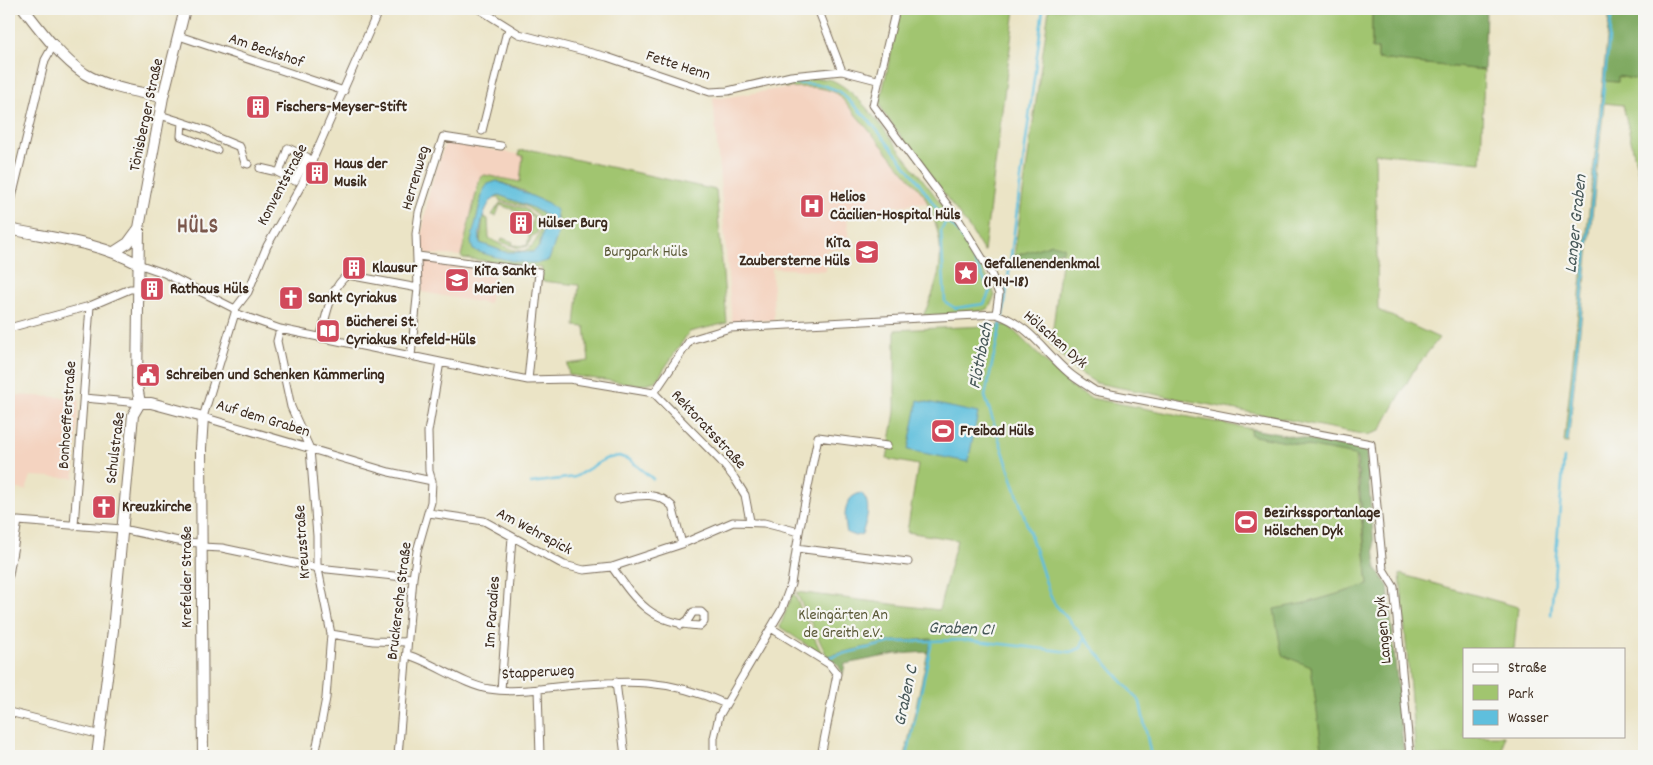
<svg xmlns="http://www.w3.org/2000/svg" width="1653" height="765" font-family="Dekko,sans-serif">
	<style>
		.built { fill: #f4d3c0 }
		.green { fill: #a1c56f; stroke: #6e7846; fill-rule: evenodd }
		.forest { fill: #80aa62; stroke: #5e6a40 }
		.water { fill: #5fbfdd; stroke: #4d747e; fill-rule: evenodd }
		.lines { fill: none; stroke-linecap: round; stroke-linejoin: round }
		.stream { stroke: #5fbfdd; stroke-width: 2.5 }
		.street-casing { stroke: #796b59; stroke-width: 9 }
		.secondary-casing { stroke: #796b59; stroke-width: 12 }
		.street { stroke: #fff; stroke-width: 7 }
		.secondary { stroke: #fff; stroke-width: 10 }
		.labels { text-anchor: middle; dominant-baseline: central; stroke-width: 4.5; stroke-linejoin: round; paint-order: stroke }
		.street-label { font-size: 16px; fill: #3b2a1e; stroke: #f6f6f2 }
		.poi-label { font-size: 16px; font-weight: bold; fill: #3b2a1e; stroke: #f6f6f2; text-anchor: start }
		.park-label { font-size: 16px; fill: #5a5836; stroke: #f6f6f2 }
		.water-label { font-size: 18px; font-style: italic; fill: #465757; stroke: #f6f6f2 }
		.district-label { font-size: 21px; font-weight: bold; letter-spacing: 1px; fill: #7b584d; stroke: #f6f6f2 }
	</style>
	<rect width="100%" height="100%" fill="#f6f6f2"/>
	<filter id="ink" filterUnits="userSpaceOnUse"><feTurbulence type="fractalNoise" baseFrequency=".02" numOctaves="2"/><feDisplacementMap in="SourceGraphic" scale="10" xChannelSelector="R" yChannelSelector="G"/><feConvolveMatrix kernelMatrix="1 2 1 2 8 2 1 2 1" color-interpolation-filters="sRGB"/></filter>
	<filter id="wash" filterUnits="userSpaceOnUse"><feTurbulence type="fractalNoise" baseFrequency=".0096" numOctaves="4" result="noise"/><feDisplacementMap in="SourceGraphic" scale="20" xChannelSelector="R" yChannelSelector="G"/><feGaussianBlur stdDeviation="1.12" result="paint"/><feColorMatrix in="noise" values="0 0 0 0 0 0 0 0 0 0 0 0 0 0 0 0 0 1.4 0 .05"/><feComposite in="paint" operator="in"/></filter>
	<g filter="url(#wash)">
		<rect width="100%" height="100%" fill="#ebe4c6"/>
		<path class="built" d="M812,87l17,2 9,5 86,101 3,8 -52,5v3l-28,2 2,35 -23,2v21l-54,-3 2,52 -42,2 -19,-225 9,1 63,-10z
			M447,142l76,13 -2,27 -36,-7 -5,2 -19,79 -33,-2 -8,-10 9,-52 16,-49z
			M426,261l69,7 -6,36 -67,-12v-27z
			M11,395l68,3 -5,80 -43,-2 -5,14 -17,-2v-92z"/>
		<path class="green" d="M901,9h114l-31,243 -14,-23 -87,-117 -3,-10z
			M1049,9h323v40h6v10l106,11 -3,93 -106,-10 3,157 61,28 -25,32 -34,61 -13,4 -271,-52 -22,-14 -23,-25 12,-97 -49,9z
			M1617,76l27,5v118l-21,-94 -19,-2 -36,340h-4l39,-362 15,1z
			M811,78c7,1 17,0 23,3 23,11 46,43 61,63 36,46 72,90 97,143l3,9 -7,13 -10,3 -55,4c22,-47 24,-73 1,-121l-86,-101c-17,-9 -35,-7 -53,-6l-7,-7z
			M532,150l184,40 11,133 -38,9 -33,49 -16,4 -71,-10 -2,-11 22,-3 -4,-34 -10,-1 4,-41 -38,-4 1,-13 -79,-10 -2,-2 19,-79 5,-2 35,7 3,-26 -4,-1v-4zM497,181l27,10 34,26 -22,46 -65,-21z
			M499,195l33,12 15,9 -8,31 -6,5h-28l-25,-9 3,-26 5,2 1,19c9,5 22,13 33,13 13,-1 23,-24 17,-35l-14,-10 -25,-5 -1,-3 -5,-1z
			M500,203l24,5 14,11 -1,15 -5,2 -4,10 -9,2 -18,-6 1,-4 11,4 -1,3 15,1 6,-29 -33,-12 -4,11 -4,-1z
			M1008,325l64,63 18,10 162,31 -2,2 105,24 13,130 -58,17 -36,8 37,56 12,90h-418l25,-113 -37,-2 -66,15 -31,-64 143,18 18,-70 -50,-8 11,-67 -31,-6 8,-47v-82z
			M1400,574l118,33 -4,42h-50v87h40l-2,20h-86z
			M793,592l30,64 -43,-29z"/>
		<path class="forest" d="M1372,9h114l-2,61 -106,-11v-10h-6z
			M1610,9h34v72l-26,-5v6l-15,-1z
			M1052,244l12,3 -1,4 -50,15 1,-10z
			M1252,429l114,21 10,119 12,17 16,170h-81l-12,-89 -29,-12 -8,-46 36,-7 58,-17 -11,-126 -2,-4 -101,-19 -4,-2z
			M932,639l-4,13 -32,2 -51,10 -2,10 -5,-9 -11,-9 66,-15z"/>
		<path class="water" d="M497,181l51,22 8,7 2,23 -9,27c-17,9 -58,-4 -76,-10l-2,-8 12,-51 5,-7zM499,195l32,12 16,9 -8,31 -6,5h-28l-25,-9c-2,-13 5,-44 19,-48z
			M918,400l60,13 -10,49 -60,-12z
			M861,493c12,10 5,29 1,41l-7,2 -8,-3c-3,-14 -5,-36 14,-40z"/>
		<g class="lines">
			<path class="stream" d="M1043,9l-39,301 -19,86 65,199 4,8 86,99 11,54
				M793,83l30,2 16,6 29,28 47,58 31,45 8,5 9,12 27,52 -6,13 -29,4 -10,-6 -4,-72 5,-8
				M1567,441l45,-432
				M531,483l44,-6 30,-18 14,-3 11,4 23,19
				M1551,615l13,-157
				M829,657l64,-15 74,-2 103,12 11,-4 3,-10
				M907,756l25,-115"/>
		</g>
	</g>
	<g filter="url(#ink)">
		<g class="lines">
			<defs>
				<path id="street" d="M382,9h14
					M479,9l40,25 88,23 103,35 18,-1 63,-15 51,-5 35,9
					M818,9l24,62
					M896,9l-23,96 87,117 30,49 9,23 -3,20
					M179,36l165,55
					M160,115l22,7 -1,14 36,14
					M182,122l27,9 9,7 22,9 5,16 3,1
					M482,131l24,-96 4,-5
					M260,168l13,3
					M277,172l18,9 12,-24 -19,-9 -9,25
					M9,210l36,-150 9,-16
					M418,256l121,16 -11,108
					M138,264l26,9 71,36
					M235,309v4l45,16 223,46 25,5 41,-1 85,14 67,68 14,18 10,16 5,26
					M235,309l13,-17 19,-46 35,-62 77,-175
					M235,313l-32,104 186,55 43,9
					M9,328l81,-22 40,-17h8
					M280,329l-3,12 14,66 19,42 7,87v28l14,70 -5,64 -11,58
					M320,338c6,-19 10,-52 28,-63l70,13
					M411,356l7,-68 -2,-54 3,-22 24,-75 58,9
					M654,393l36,-53 40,-12 266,-14c34,11 48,38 73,59 8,7 18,12 26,18l276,53 12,125 11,18 16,169
					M84,398l56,5
					M618,499c19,-3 38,-9 54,7l10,38
					M429,513l55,8 80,44 20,5 28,-3 70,-23 51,-22 31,1 35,9
					M74,526l16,-220
					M201,547l21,1 96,20 95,10
					M796,548l112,14
					M612,567c26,37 39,56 88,59l4,-4v-7l-3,-3h-8l-5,8 -7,5
					M9,575l9,-54 104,8 61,13 18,1
					M771,628l58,36 8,10 -16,82
					M331,634l42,7 33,1
					M408,655c26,8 56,30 81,34 24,4 52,0 76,-3 61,-6 104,-8 161,18
					M616,682l9,74
					M538,689l2,67
					M501,690l11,-153
					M9,712l92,23
					M398,756l15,-178 4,-27 14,-49 1,-21 -3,-10 -1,-39 12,-70
					M714,756v-18l5,-22 63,-107 9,-25 8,-52 19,-95 69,9"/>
				<path id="secondary" d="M24,9c17,22 37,49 61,65 23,14 53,18 78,23
					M9,229c42,9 90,13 129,35
					M114,252l14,-9 11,-15
					M140,403h11l52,14 -2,31 2,308
					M140,403l-3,-17 2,-158 24,-131 22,-88
					M97,756l16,-126 20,-215 7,-12"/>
			</defs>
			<use href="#street" class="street-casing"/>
			<use href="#secondary" class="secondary-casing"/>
			<use href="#street" class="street"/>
			<use href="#secondary" class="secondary"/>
		</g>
	</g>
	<defs>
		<symbol id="building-square" viewBox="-11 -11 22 22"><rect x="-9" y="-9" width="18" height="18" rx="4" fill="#d1495b" stroke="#f6f6f2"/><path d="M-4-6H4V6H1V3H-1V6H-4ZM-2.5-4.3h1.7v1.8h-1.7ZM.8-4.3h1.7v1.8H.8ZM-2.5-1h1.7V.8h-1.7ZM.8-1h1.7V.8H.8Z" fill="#fff"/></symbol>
		<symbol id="hospital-square" viewBox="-11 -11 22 22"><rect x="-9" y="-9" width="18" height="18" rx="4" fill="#d1495b" stroke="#f6f6f2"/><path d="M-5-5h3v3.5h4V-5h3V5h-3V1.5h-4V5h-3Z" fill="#fff"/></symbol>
		<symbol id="school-square" viewBox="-11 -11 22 22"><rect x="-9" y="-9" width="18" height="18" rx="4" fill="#d1495b" stroke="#f6f6f2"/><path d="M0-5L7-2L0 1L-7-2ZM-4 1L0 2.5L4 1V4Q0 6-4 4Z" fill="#fff"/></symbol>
		<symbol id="sight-square" viewBox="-11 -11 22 22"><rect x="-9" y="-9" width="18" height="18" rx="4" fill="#d1495b" stroke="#f6f6f2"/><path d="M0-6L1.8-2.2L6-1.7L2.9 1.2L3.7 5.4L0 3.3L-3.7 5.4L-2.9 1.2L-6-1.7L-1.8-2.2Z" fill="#fff"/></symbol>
		<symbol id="church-square" viewBox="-11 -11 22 22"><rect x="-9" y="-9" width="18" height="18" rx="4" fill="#d1495b" stroke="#f6f6f2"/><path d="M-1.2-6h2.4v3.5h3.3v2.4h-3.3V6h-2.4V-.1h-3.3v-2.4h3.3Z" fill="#fff"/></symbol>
		<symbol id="library-square" viewBox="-11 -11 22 22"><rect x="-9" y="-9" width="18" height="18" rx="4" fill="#d1495b" stroke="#f6f6f2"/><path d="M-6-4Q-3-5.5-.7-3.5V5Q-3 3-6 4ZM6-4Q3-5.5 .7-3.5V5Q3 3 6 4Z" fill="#fff"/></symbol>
		<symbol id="civic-square" viewBox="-11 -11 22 22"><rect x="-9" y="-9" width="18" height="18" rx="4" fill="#d1495b" stroke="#f6f6f2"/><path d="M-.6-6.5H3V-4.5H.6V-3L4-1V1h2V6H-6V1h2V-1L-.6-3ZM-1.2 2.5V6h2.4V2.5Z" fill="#fff"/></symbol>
		<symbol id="stadium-square" viewBox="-11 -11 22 22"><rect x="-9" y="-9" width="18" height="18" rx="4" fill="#d1495b" stroke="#f6f6f2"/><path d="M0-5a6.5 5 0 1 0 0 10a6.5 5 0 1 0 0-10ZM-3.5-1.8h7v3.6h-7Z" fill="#fff"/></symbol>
	</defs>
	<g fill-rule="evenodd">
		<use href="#building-square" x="244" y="93" width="28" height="28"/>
		<use href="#building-square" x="303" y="159" width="28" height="28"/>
		<use href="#hospital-square" x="798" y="192" width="28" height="28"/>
		<use href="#building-square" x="507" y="209" width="28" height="28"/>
		<use href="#school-square" x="853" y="238" width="28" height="28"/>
		<use href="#building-square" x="340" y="254" width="28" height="28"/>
		<use href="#sight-square" x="952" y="259" width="28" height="28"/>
		<use href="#school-square" x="443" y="266" width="28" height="28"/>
		<use href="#building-square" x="138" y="275" width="28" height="28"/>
		<use href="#church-square" x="277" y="284" width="28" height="28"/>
		<use href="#library-square" x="314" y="317" width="28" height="28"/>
		<use href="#civic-square" x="134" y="361" width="28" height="28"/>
		<use href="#stadium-square" x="929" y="417" width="28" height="28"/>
		<use href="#church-square" x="90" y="493" width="28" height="28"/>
		<use href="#stadium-square" x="1232" y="508" width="28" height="28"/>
	</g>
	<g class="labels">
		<g class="street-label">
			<text transform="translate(266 51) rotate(19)">Am Beckshof</text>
			<text transform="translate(678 66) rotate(18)">Fette Henn</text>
			<text transform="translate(147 115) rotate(-78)">Tönisberger Straße</text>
			<text transform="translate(416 178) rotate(-74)">Herrenweg</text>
			<text transform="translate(283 185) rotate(-62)">Konventstraße</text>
			<text transform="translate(1055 340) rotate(41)">Hölschen Dyk</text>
			<text transform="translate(68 415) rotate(-86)">Bonhoefferstraße</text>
			<text transform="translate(263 419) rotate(17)">Auf dem Graben</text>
			<text transform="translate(708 430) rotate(47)">Rektoratsstraße</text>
			<text transform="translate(116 448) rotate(-83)">Schulstraße</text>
			<text transform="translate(534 532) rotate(28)">Am Wehrspick</text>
			<text transform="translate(303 542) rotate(-94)">Kreuzstraße</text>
			<text transform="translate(187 577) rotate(-90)">Krefelder Straße</text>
			<text transform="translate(400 601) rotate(-83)">Bruckersche Straße</text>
			<text transform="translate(493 612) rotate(-86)">Im Paradies</text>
			<text transform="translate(1384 630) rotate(-95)">Langen Dyk</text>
			<text transform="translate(538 673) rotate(-3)">Stapperweg</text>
		</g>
		<g class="poi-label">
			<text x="276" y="107">Fischers-Meyser-Stift</text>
			<text x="334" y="164">Haus der<tspan x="334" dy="18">Musik</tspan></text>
			<text x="830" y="197">Helios<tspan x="830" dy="18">Cäcilien-Hospital Hüls</tspan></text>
			<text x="538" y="223">Hülser Burg</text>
			<text x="850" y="243" text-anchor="end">KiTa<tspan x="850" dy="18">Zaubersterne Hüls</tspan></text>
			<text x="984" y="264">Gefallenendenkmal<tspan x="984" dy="18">(1914-18)</tspan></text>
			<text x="372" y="268">Klausur</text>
			<text x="474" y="271">KiTa Sankt<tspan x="474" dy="18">Marien</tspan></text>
			<text x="170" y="289">Rathaus Hüls</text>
			<text x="308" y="298">Sankt Cyriakus</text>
			<text x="346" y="322">Bücherei St.<tspan x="346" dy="18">Cyriakus Krefeld-Hüls</tspan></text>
			<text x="166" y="375">Schreiben und Schenken Kämmerling</text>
			<text x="960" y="431">Freibad Hüls</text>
			<text x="122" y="507">Kreuzkirche</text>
			<text x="1264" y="513">Bezirkssportanlage<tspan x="1264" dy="18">Hölschen Dyk</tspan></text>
		</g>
		<g class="park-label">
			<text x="646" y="252">Burgpark Hüls</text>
			<text x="843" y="615">Kleingärten An<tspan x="843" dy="18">de Greith e.V.</tspan></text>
		</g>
		<g class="water-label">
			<text transform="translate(1577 224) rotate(-84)">Langer Graben</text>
			<text transform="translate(982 356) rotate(-79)">Flöthbach</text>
			<text transform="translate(961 630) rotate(2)">Graben C1</text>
			<text transform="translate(907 696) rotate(-78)">Graben C</text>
		</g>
		<g class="district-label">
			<text x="198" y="228">HÜLS</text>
		</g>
	</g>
	<rect width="1653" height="765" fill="none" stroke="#f6f6f2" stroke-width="30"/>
	<rect x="1463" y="648" width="162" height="90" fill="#f6f6f2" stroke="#aba49d"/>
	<rect x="1473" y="664" width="25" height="8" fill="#ffffff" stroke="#aba49d"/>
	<text x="1508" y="672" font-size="15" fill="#3b2a1e">Straße</text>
	<rect x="1473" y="685" width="25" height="15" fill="#a1c56f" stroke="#aba49d"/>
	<text x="1508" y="698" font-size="15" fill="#3b2a1e">Park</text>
	<rect x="1473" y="710" width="25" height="15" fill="#5fbfdd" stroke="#aba49d"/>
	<text x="1508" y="722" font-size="15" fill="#3b2a1e">Wasser</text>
</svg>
